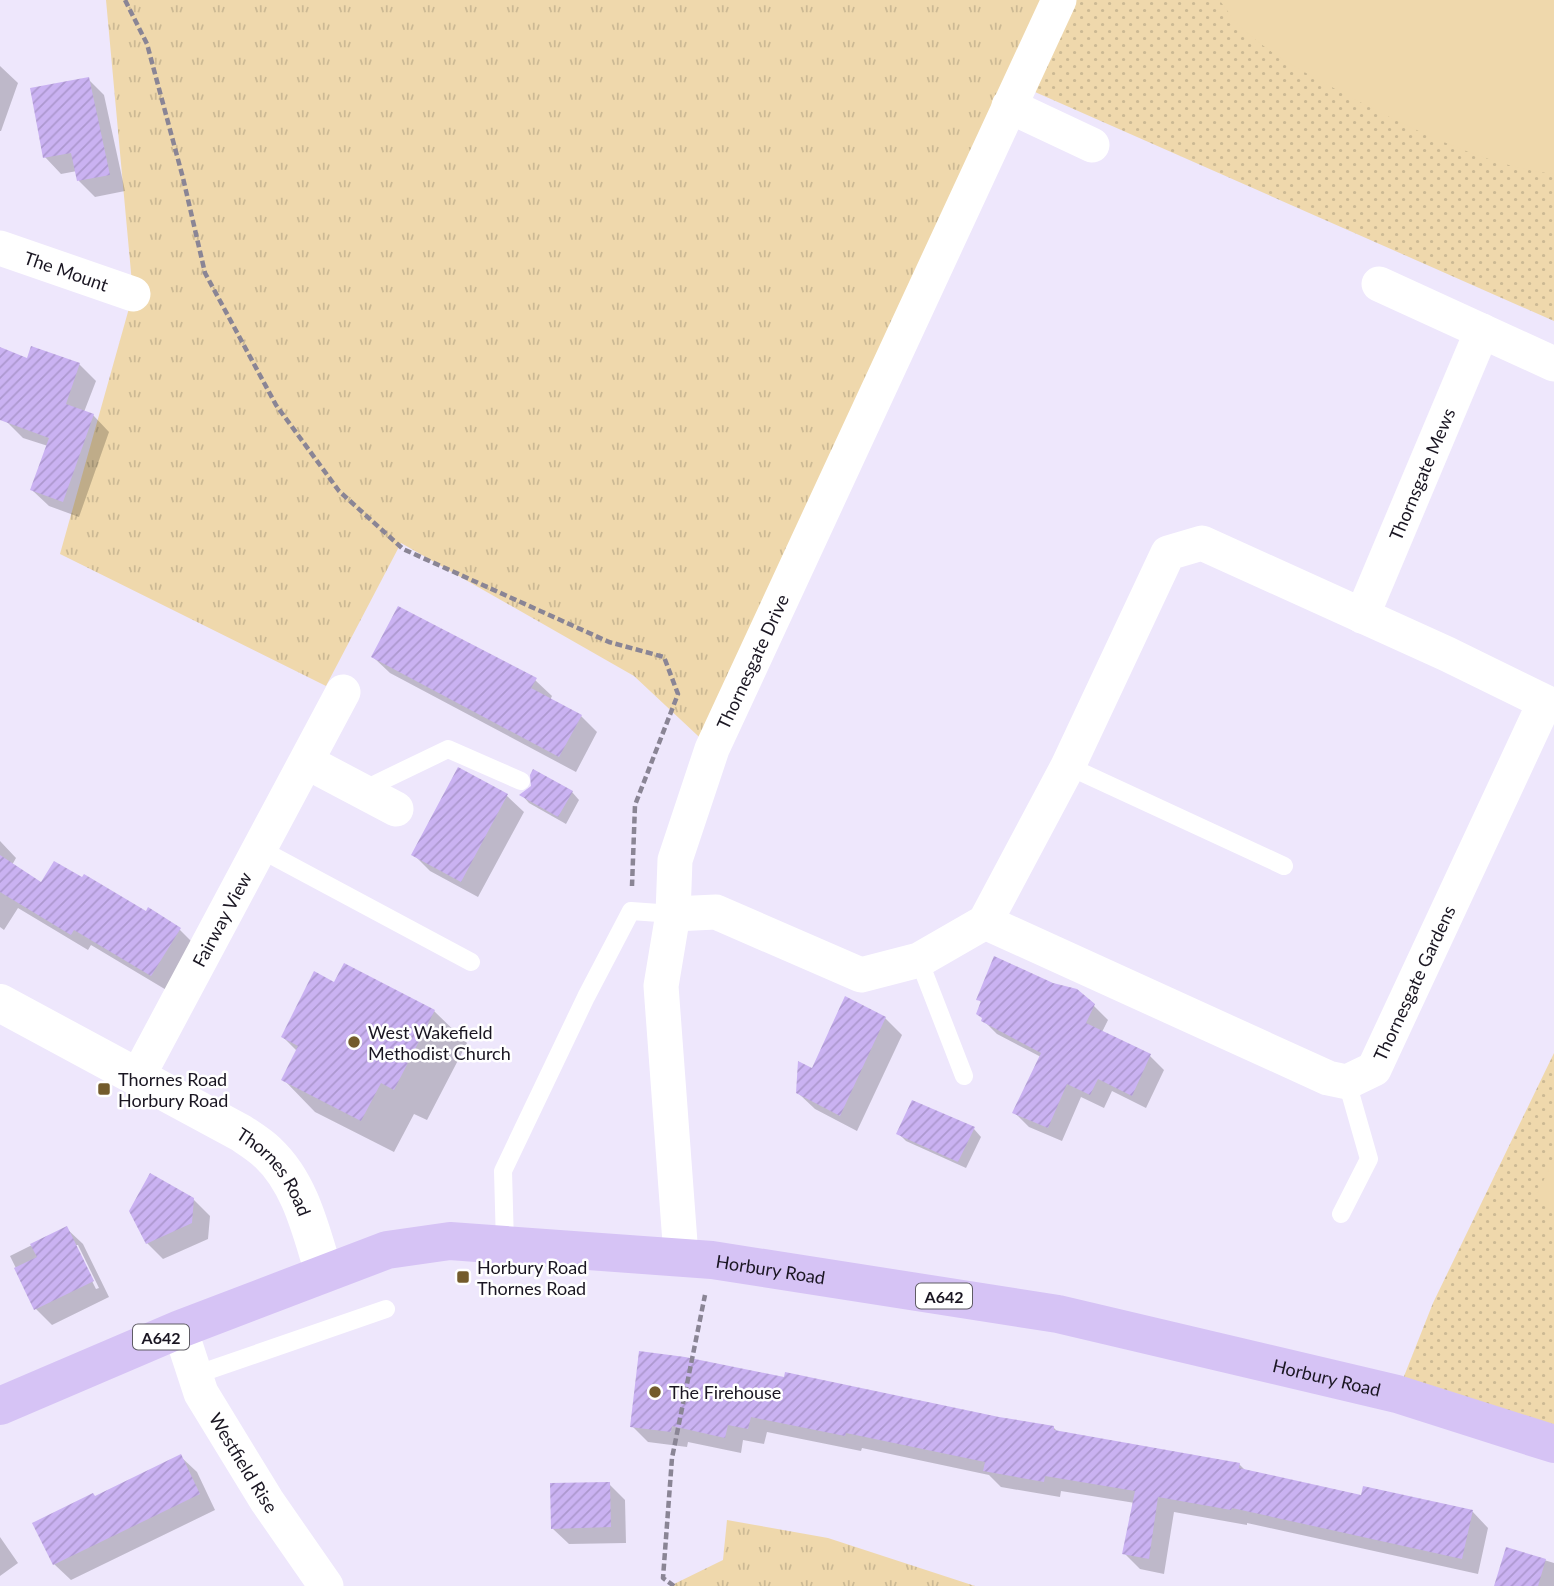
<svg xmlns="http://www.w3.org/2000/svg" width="1554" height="1586" font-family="Lato,sans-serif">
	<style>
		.grass { fill: url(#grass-tufts) }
		.park { fill: url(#park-dots) }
		.pitch { fill: #efd8ac }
		.shadow { fill: #0003; fill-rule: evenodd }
		.building { fill: url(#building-hatch) }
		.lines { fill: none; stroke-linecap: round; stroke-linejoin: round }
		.path { stroke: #8a8595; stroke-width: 4.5; stroke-dasharray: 7 3.5; stroke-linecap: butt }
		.lane { stroke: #fff; stroke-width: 18 }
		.street { stroke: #fff; stroke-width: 35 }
		.secondary { stroke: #fff; stroke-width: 38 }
		.highway { stroke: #d6c3f5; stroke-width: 38 }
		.poi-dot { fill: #735b2c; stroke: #fff; stroke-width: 2.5 }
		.labels { text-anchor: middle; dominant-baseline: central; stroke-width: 5; stroke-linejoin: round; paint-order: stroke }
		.shield { fill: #fff; stroke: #5f5c64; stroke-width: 2 }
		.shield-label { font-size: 16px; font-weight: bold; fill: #1a1622 }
		.street-label { font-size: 18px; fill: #1a1622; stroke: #fff }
		.poi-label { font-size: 18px; fill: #1a1622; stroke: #fff; text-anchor: start }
	</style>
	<defs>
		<pattern id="grass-tufts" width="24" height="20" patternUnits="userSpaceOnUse" patternTransform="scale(1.75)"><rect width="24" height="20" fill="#efd8ac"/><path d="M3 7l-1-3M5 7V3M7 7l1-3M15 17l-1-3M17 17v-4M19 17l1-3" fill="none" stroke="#ccb994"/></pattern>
		<pattern id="park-dots" width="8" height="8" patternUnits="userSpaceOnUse" patternTransform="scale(1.75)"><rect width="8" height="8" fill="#efd8ac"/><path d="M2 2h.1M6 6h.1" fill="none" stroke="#ccb994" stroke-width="1.8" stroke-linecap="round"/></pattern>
		<pattern id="building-hatch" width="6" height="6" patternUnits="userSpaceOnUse" patternTransform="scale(1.75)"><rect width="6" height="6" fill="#cab2f2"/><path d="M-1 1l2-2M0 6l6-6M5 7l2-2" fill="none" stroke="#ad98cf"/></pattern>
	</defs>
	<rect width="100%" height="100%" fill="#eee7fc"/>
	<path class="grass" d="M106,0h953l-347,749 -78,-73 -233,-133 -75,143 -266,-132 73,-260z
		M727,1520l101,18 147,48h-305l53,-26z"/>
	<path class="park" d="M1059,0h495v321l-519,-229z
		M1554,1053v391l-157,-50 36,-91z"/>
	<path class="pitch" d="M1219,0h335v174c-70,-8 -151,-49 -213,-82 -35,-19 -73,-38 -102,-67 -7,-7 -13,-17 -20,-25z
		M1554,1159v46l-18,-9z"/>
	<path class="shadow" d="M0,66l18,17 -17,48h-1z
		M88,79l16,16 21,96 -30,6 -16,-16 -2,-10 -16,3 -16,-17z
		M0,349l28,11 51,4 17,17 -12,31 9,3 16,17 -30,85 -30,-11 -17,-16 16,-44 -25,-8 -17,-17 -6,-10z
		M373,657l162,23 17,16 -2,4 31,16 16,16 -21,40 -186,-99z
		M459,769l48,27 17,16 -46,85 -48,-26 -17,-17z
		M572,792l7,8 -13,24 -37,-21 -7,-8z
		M0,841l16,17 -4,7 29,20 139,45 16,16 -28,45 -77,-46 -3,5 -70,-42 -14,22 -4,-3z
		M335,984l99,27 33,32 -40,77 -13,-6 -20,38 -79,-40 -32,-33 14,-28 -14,-14z
		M846,998l39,20 17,17 -45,96 -42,-22 -17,-16 15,-22z
		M978,999l116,7 14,14 -6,12 48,24 14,14 -18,38 -34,-17 -8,17 -23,-11 -19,44 -33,-14 -14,-14 26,-56 -44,-23 -14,-14 -1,-17z
		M974,1129l7,8 -15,31 -60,-27 -8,-8z
		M193,1199l17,17 -2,23 -45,20 -16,-16z
		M66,1228l17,16 26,53 -57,28 -16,-16 -26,-53zM74,1245h4l21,43 -3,1z
		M640,1353l414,75 4,4 181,32 7,7 117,26 109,14 16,17 -10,46 -231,-51v2l-73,-13 -10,62 -24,-5 -16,-16 11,-50 -74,-12 -1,6 -59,-10 -12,-12 -127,-27 -1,3 -94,-19 -3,12 -21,-4 -2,13 -53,-11 -1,5 -39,-5 -16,-16z
		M180,1456l17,16 18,38 -144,70 -17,-16 42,-66z
		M609,1484l16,16 1,43 -57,1 -17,-16z
		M0,1537l18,26 -18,13z
		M1507,1549l47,14v23h-58z"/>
	<path class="building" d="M89,77l21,98 -33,6 -6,-28 -28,5 -13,-70z
		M31,346l49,17 -14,41 28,10 -31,88 -33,-12 19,-52 -49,-18v-73l27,11z
		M398,606l139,72 -6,10 51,27 -23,42 -188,-100z
		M458,767l50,27 -47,88 -50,-27z
		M533,769l40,22 -15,26 -39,-22 12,-9 -1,-11z
		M0,855l41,27 13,-21 28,16 2,-3 62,37 2,-4 33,21 -30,48 -77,-46 -3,5 -71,-43z
		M994,956l59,27 24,6 18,15 -9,19 65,31 -19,42 -34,-17 -8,16 -23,-11 -19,44 -36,-15 29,-60 -60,-32 1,-3 -6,-4 5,-13 -5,-1z
		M344,963l91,47 -41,80 -13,-7 -20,38 -80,-41 17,-34 -17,-9 33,-66 20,11z
		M845,996l41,21 -46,99 -44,-23 2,-32 14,7z
		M912,1100l63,27 -17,35 -62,-28z
		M150,1173l44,25 -2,25 -46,21 -17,-33z
		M67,1226l27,55 -60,29 -20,-42 23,-11 -7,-13z
		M639,1351l46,6 99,20 1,-5 214,45 55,9v4l186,33 -1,5 122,27 2,-9 110,24 -11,49 -230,-51 -1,2 -73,-13 -9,62 -27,-5 13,-63 -90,-15 -1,6 -61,-11 2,-9 -139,-29 -1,3 -94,-19 -3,12 -20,-4 -3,13 -53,-12 -1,6 -41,-5z
		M181,1454l19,40 -147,71 -21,-42 61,-30 2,3z
		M610,1482l1,45 -60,2 -1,-46z
		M1506,1547l40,12 -8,27h-44z"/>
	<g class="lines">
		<path class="path" d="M125,0l22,44 36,134 22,95 71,132 63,86 64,58 206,93 55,15 14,37 -43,111 -3,81
			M674,1586l-11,-8 9,-120 33,-163"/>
		<path class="lane" d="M1068,766l216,100
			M361,791l87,-42 73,32
			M260,849l211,113
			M919,960l45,116
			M1341,1214l28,-55 -22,-77
			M505,1244l-2,-73 83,-174 45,-86 42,3
			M195,1375l191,-66"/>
		<g class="street">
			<path d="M1009,106l83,39"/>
			<path id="s1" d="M0,248l133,46"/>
			<path d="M1379,284l175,80"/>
			<path id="s2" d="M1362,616l120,-285"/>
			<path d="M307,762l89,47"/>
			<path d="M673,914l43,-2 145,63 58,-15 66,-38 83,-156 100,-213 34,-10 245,111 98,48 -171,367 -27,13 -19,-4 -343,-156"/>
			<path id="s3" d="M137,1078l206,-386"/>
			<path id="s4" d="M681,1256l-20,-270 12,-72 2,-54 37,-111 347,-749"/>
			<path id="s5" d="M180,1329l21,64 66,108 59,85"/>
		</g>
		<path class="secondary" id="s6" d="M0,1003l241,130c9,6 19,12 27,20 33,31 43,79 56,120"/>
		<path class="highway" id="s7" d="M0,1406l180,-77 207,-79 63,-9 262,19 346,54 339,80 157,50"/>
	</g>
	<g class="poi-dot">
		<circle cx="354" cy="1042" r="7"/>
		<rect x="97" y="1082" width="14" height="14" rx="3.5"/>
		<rect x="456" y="1270" width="14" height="14" rx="3.5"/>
		<circle cx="655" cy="1392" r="7"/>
	</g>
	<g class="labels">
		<g class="shield">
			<rect x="916" y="1283.5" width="56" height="25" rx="5"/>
			<rect x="133" y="1324.5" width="56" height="25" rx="5"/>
		</g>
		<g class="shield-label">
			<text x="944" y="1296">A642</text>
			<text x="161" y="1337">A642</text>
		</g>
		<g class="street-label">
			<text stroke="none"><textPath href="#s1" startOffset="70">The Mount</textPath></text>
			<text stroke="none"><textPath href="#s2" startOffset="154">Thornsgate Mews</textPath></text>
			<text stroke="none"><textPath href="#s4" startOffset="611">Thornesgate Drive</textPath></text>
			<text stroke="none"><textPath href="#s3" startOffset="180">Fairway View</textPath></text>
			<text transform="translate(1414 983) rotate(-65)">Thornesgate Gardens</text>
			<text stroke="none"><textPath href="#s6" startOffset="326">Thornes Road</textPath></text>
			<text stroke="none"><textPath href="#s7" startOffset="803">Horbury Road</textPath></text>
			<text stroke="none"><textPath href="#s7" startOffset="1370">Horbury Road</textPath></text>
			<text stroke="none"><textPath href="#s5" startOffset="149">Westfield Rise</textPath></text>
		</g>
		<g class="poi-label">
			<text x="368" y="1032">West Wakefield<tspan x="368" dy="21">Methodist Church</tspan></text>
			<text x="118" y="1079">Thornes Road<tspan x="118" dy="21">Horbury Road</tspan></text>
			<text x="477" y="1267">Horbury Road<tspan x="477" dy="21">Thornes Road</tspan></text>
			<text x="669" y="1392">The Firehouse</text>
		</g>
	</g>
</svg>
